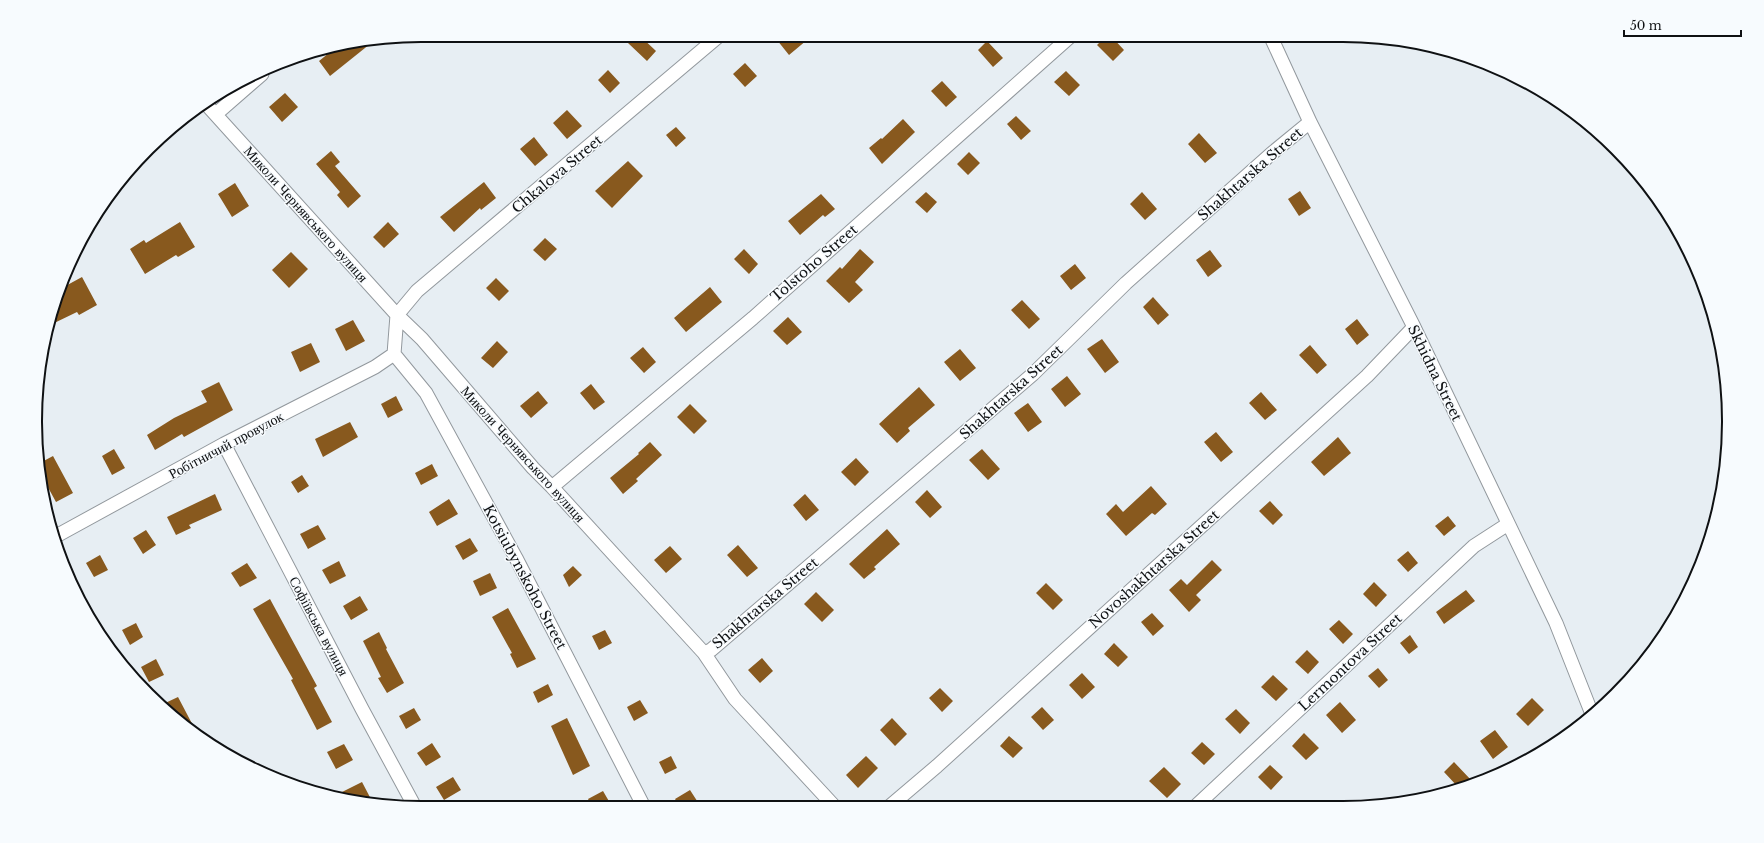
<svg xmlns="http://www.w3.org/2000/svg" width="1764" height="843" font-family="'Libre Baskerville',serif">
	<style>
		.building { fill: #88591e }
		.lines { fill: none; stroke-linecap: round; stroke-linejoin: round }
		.street-casing { stroke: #92989d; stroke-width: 15 }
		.street { stroke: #fff; stroke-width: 13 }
		.labels { text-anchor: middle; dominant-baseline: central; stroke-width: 3; stroke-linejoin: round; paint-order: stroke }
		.street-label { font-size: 14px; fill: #0f1113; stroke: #f7fbfe }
		.rim { fill: none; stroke: #0f1113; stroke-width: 2 }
	</style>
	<rect width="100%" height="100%" fill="#e7eef3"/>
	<path class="building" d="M637,35h2l17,16 -9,10 -19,-18z
		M773,35h40l-24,20z
		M1107,35h3l14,15 -11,11 -16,-16z
		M987,41l16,17 -10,9 -15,-17z
		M370,44l-40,32 -11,-15 15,-12z
		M745,63l12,13 -12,11 -12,-13z
		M608,70l12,13 -10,10 -12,-13z
		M1066,71l14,14 -11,11 -15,-14z
		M942,81l15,16 -11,10 -15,-16z
		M285,93l13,14 -16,15 -13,-15z
		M567,110l15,16 -15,13 -14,-16z
		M1016,116l15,15 -10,9 -14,-16z
		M903,119l12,13 -33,32 -13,-16 12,-10 1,1z
		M676,127l10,11 -10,9 -10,-12z
		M1199,133l18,20 -12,10 -17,-19z
		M534,137l14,18 -13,11 -15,-17z
		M331,151l9,11 -5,4 26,30 -13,12 -11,-13 3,-3 -24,-28z
		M969,152l11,11 -12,12 -11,-11z
		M628,161l15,15 -31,32 -17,-17z
		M484,182l12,16 -15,12 -1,-2 -26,24 -14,-15z
		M235,183l14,23 -17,11 -14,-23z
		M1300,191l11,17 -12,8 -11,-17z
		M926,192l11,10 -10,11 -12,-11z
		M1142,192l15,17 -12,11 -15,-16z
		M821,194l14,15 -10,8 -2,-2 -23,20 -12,-14z
		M180,222l15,25 -17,10 -2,-2 -31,19 -15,-25 14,-9 2,3z
		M388,222l11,12 -15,14 -11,-11z
		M545,238l12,11 -12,12 -12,-11z
		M744,249l14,15 -9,10 -15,-15z
		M860,249l14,13 -19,20 8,8 -14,13 -23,-22 14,-14 2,2z
		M1210,250l12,16 -14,11 -12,-17z
		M291,252l17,17 -19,19 -17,-18z
		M1075,264l11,14 -15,12 -11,-14z
		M82,277l15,28 -18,10 -2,-3 -29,14 12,-37z
		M496,278l13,13 -10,10 -13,-13z
		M710,287l12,15 -36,30 -12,-14z
		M1153,297l16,18 -11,10 -15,-18z
		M1022,300l18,19 -11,10 -18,-19z
		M788,317l14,15 -15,13 -14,-14z
		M1357,319l12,16 -12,10 -12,-16z
		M353,320l12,21 -19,10 -11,-22z
		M1102,339l17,23 -14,11 -18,-24z
		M497,341l11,11 -15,16 -12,-10z
		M311,343l9,19 -20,10 -9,-20z
		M1310,345l17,20 -10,9 -18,-19z
		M643,347l13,15 -12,11 -14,-15z
		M960,349l16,19 -16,13 -16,-19z
		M1067,376l14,18 -16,13 -14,-18z
		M219,382l14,28 -49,27 -2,-3 -27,16 -8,-15 27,-17 33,-16 -6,-11z
		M591,384l14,18 -11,8 -14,-17z
		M919,387l16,18 -27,23 2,3 -13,12 -18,-19z
		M538,391l10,12 -17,15 -11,-12z
		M1261,392l16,18 -12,10 -16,-17z
		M396,396l7,14 -15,8 -7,-14z
		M1028,403l14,19 -14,10 -14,-19z
		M690,404l17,17 -13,13 -17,-17z
		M350,422l8,15 -35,20 -8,-18z
		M1216,432l17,20 -12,10 -17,-20z
		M1338,437l13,16 -27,23 -13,-14z
		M650,442l12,13 -26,24 2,2 -15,13 -13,-16 29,-24 -1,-1z
		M114,449l11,19 -13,7 -10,-19z
		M982,449l18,20 -12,11 -19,-20z
		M53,456l20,37 -17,9 -18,-33v-5z
		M856,458l13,14 -14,14 -14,-14z
		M432,464l6,12 -17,9 -6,-12z
		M302,475l7,11 -11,7 -7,-11z
		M1151,486l16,18 -12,11 -3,-2 -26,23 -20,-22 10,-10 7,8z
		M927,490l15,17 -12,11 -15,-16z
		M215,494l7,16 -33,15 2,3 -15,7 -9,-18z
		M805,494l14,16 -13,11 -13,-16z
		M449,499l9,15 -21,12 -8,-14z
		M1270,501l13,14 -10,10 -14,-14z
		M1448,516l8,10 -12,10 -9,-10z
		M318,525l8,14 -18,10 -8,-15z
		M887,529l13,15 -26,23 2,2 -12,10 -15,-15z
		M146,530l10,15 -13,9 -10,-16z
		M470,538l8,13 -15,9 -8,-14z
		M738,545l20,23 -11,9 -20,-22z
		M670,546l12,13 -16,14 -12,-13z
		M1408,551l10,12 -10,9 -11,-12z
		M100,555l8,15 -14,7 -8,-14z
		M1212,560l10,10 -26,25 5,5 -12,12 -20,-22 12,-11 6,6z
		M339,561l7,15 -16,8 -8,-14z
		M247,563l10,15 -17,9 -9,-14z
		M573,566l9,9 -13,12 -6,-12z
		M490,573l7,15 -17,8 -7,-15z
		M1374,582l13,13 -11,12 -13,-13z
		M1046,583l17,17 -10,10 -17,-17z
		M1466,590l9,11 -31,23 -8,-12z
		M816,592l18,18 -12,12 -18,-18z
		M360,596l8,14 -17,10 -8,-14z
		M270,599l47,87 -3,2 18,34 -15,8 -26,-50 2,-1 -40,-70z
		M508,608l28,51 -19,9 -7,-14 2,-1 -20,-36z
		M1152,613l12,13 -11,10 -12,-14z
		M1339,620l14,14 -10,10 -14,-15z
		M136,623l7,14 -13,8 -8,-15z
		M605,630l7,13 -13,7 -7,-14z
		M379,632l8,16 -1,1 18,34 -17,10 -9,-15 3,-1 -18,-36z
		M1410,635l8,12 -9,7 -9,-11z
		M1114,643l14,14 -10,10 -14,-13z
		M1307,650l12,12 -11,12 -13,-12z
		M762,658l11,13 -13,12 -12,-13z
		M156,659l8,16 -15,7 -8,-15z
		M1378,668l10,12 -9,8 -11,-12z
		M1082,673l13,14 -13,12 -13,-14z
		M1273,675l15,14 -12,12 -15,-14z
		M548,684l5,11 -15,8 -5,-11z
		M940,688l13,13 -11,11 -13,-14z
		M178,697l20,38 -37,-30z
		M1532,698l12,12 -16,16 -12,-12z
		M640,700l8,13 -14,8 -7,-14z
		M1340,702l16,18 -14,13 -16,-18z
		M1042,707l12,13 -11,10 -12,-13z
		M414,708l7,12 -15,9 -7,-13z
		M1236,709l14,14 -10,11 -15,-15z
		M567,718l23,48 -17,9 -22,-49z
		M892,718l15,16 -12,12 -15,-16z
		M1495,730l13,17 -15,12 -13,-18z
		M1304,733l15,15 -13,12 -14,-14z
		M1009,736l14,12 -10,10 -13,-12z
		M1202,742l13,12 -11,11 -13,-12z
		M432,743l9,14 -15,9 -9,-13z
		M344,744l9,16 -17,9 -9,-17z
		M671,756l6,12 -12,6 -6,-12z
		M866,756l12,12 -20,20 -12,-13z
		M1454,762l17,18 -6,5 -7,2 -14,-15z
		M1270,765l13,12 -12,13 -13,-13z
		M1164,767l17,17 -14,14 -18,-17z
		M453,777l8,13 -17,10 -8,-13z
		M362,782l11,21 -27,-2 -4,-9z
		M690,790l11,17h-21l-5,-8z
		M603,791l7,12 -8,4h-10l-4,-8z"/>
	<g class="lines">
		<defs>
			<path id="street" d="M1270,35l40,87 104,205 142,296 36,91
				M206,104l191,211 25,24 111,129 19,19 152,166 31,46 100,108
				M216,114l46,-40
				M394,354l32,39 90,165 128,249
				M394,354l3,-39 20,-24 303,-256
				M224,444l138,265 53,98
				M552,487l201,-169 319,-283
				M58,535l166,-91 151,-77 19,-13
				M704,653l7,-3 322,-276 93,-91 145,-129 39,-32
				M1197,805l277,-259 34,-22
				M890,806l47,-40 430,-390 47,-49"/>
		</defs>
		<use href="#street" class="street-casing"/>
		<use href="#street" class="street"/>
	</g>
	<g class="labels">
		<g class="street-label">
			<text transform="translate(557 174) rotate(-40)">Chkalova Street</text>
			<text transform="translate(1250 174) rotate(-41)">Shakhtarska Street</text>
			<text transform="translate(306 214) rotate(48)">Миколи Чернявського вулиця</text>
			<text transform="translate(814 263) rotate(-41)">Tolstoho Street</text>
			<text transform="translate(1435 373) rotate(64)">Skhidna Street</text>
			<text transform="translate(1011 392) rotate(-42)">Shakhtarska Street</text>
			<text transform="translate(226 445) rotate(-28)">Робітничий провулок</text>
			<text transform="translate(523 454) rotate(48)">Миколи Чернявського вулиця</text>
			<text transform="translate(1154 569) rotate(-42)">Novoshakhtarska Street</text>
			<text transform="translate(525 577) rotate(62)">Kotsiubynskoho Street</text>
			<text transform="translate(765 603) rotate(-40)">Shakhtarska Street</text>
			<text transform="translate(319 626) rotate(62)">Софіївська вулиця</text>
			<text transform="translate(1350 662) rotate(-43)">Lermontova Street</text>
		</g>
	</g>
	<path d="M0 0H1764V843H0ZM421 42H1343A379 379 0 0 1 1722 421V422A379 379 0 0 1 1343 801H421A379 379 0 0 1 42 422V421A379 379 0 0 1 421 42Z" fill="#f7fbfe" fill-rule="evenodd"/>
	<path class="rim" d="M421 42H1343A379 379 0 0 1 1722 421V422A379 379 0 0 1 1343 801H421A379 379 0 0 1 42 422V421A379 379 0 0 1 421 42Z"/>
	<path d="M1624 30v6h117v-6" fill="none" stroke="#0f1113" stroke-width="2"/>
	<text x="1630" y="30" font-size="12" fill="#0f1113" stroke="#f7fbfe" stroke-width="3" paint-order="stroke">50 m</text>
</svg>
